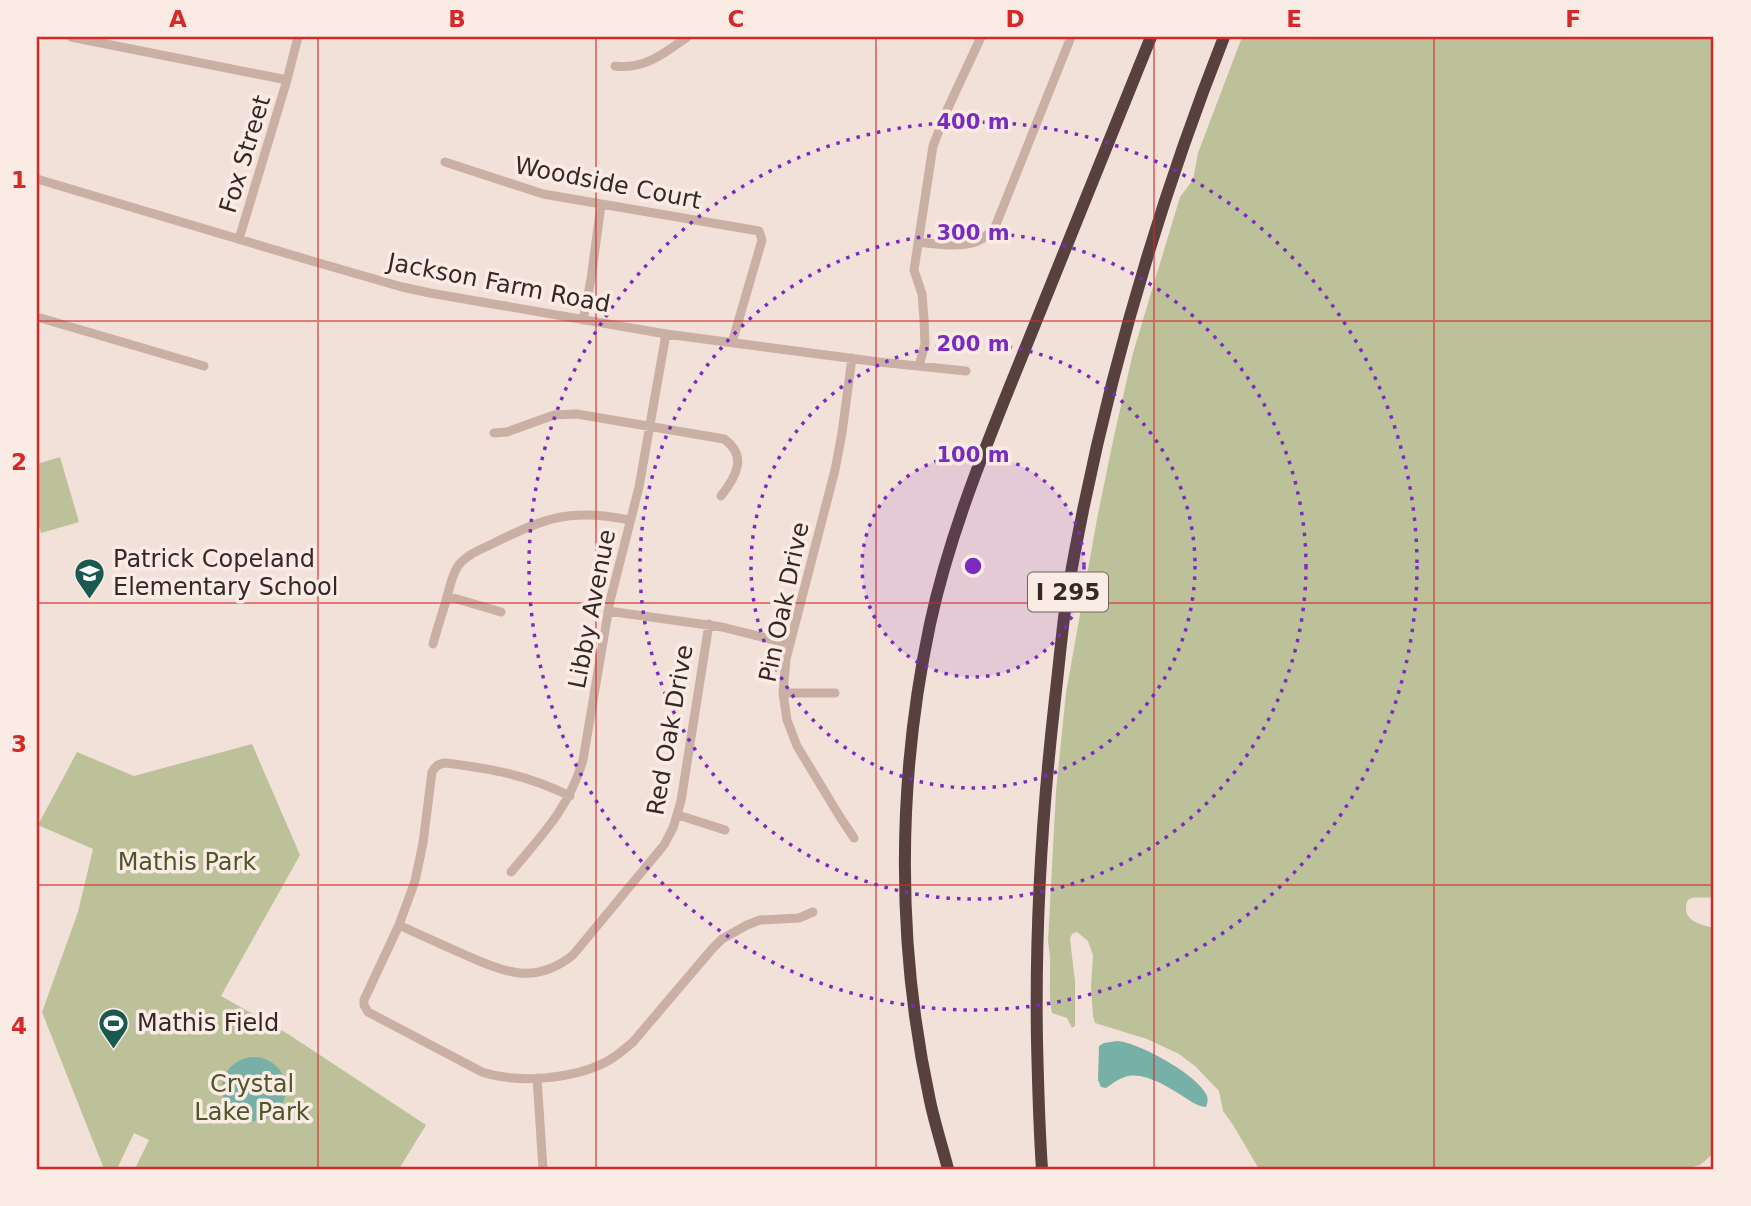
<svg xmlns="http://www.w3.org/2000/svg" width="1751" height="1206" font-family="'DejaVu Sans',sans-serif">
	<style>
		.green { fill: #bcc199 }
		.water { fill: #77b0a7 }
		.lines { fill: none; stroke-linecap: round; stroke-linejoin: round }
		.minor { stroke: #caafa5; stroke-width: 9 }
		.highway { stroke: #57403d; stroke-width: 12 }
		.grid { fill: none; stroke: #d62828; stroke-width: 2; stroke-opacity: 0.55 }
		.ring { fill: none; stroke: #7b2cbf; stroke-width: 3.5; stroke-dasharray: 3.5 7 }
		.labels { text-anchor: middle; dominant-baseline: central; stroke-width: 7; stroke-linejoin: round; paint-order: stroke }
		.shield { fill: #faece5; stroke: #71635f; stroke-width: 2 }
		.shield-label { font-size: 23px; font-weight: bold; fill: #362826 }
		.street-label { font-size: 24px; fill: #362826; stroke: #faece5 }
		.poi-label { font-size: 24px; fill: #362826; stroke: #faece5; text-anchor: start }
		.park-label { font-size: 24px; fill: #4d5529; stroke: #faece5 }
		.centre { fill: #7b2cbf; stroke: #faece5; stroke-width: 3.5 }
		.ring-label { font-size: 21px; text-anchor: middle; font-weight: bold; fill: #7b2cbf; stroke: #faece5; stroke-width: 7; stroke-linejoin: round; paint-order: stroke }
		.neatline { fill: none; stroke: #d62828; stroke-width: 2.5 }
		.grid-label { font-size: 23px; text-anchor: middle; font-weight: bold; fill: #d62828 }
	</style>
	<rect width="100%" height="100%" fill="#f2e1d9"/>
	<path class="green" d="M1242,37h472v860c-6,1 -18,0 -22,1 -4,1 -6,4 -6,9 -1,15 17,18 28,21v225l-14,12 -17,4h-424l-26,-44 -10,-14 -4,-20 -24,-25 -16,-12 -32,-15 -52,-16 -2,-7 -2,-30 2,-31 -5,-14 -11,-9 -5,2 -2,5 5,42v45l-3,2 -5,-10 -15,-5c-5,-23 1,-47 -4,-71l8,-151 10,-98 31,-174 17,-83 19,-83 47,-156 13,-17 5,-27z
		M60,457l19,65 -38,11 -4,-14v-55z
		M252,744l48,111 -79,141 67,38 138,91 -27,44h-264l14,-29 -15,-7 -17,36h-13l-62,-157 36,-100 15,-63 -55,-24 39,-73 57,24z"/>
	<path class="water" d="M1117,1041c21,1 79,33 89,53 2,4 2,6 1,10l-1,3c-10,-1 -17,-7 -25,-12 -15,-9 -38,-24 -56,-18 -7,2 -13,7 -19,11l-5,-1 -3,-7 1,-34 5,-3z
		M222 1089a32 32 0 1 1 64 0a32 32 0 1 1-64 0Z"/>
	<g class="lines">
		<path class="minor" d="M71,37l216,43
			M615,66c29,4 50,-13 72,-29
			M445,162l98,32 216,37 3,9 -30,103
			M37,179l275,82 90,26 28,6 236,41 213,28 87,9
			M239,239l48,-159 11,-43
			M918,242c18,2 48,7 64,-3 4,-2 9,-8 13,-12l76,-190
			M37,317l167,49
			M583,320l8,-41 10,-74
			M852,358l-10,75 -7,37 -49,189 -3,34 4,27 10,26 43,71 14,21
			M919,366l6,-22 -1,-25 -2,-25 -8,-24 19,-124 14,-36 34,-73
			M494,433l13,-1 47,-17 23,-1 147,25c24,17 12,38 -3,57
			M447,596l54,16
			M608,611l114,16 68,17
			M433,644c4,-16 10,-32 14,-47 3,-11 5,-22 11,-31 9,-12 24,-17 36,-23 53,-26 77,-35 136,-23
			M783,693h52
			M570,796c-43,-21 -77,-27 -124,-33 -7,0 -11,3 -14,9l-9,71 -8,38 -16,44 -35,75v5l4,7 114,60c36,12 91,7 124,-10 11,-6 19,-13 27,-20l79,-93 10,-10 25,-14 13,-5 39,-2 14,-6
			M678,815l47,15
			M511,872c31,-37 58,-64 72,-112l27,-159 29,-114 27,-153
			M399,925c21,10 42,19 64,29 41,18 71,32 110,1l91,-110 9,-17 8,-27 28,-177
			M537,1078l6,91"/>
		<path class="highway" d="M948,1169c-6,-23 -13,-45 -18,-68 -34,-157 -33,-321 0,-477 21,-97 60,-188 97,-280 41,-102 83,-205 124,-307
			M1042,1169c-3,-42 -4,-85 -5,-128 -2,-114 5,-228 18,-342 4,-34 7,-69 12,-104 33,-191 86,-378 157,-558"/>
	</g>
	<path class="grid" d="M318,37v1132M596,37v1132M876,37v1132M1154,37v1132M1434,37v1132M37,321h1677M37,603h1677M37,885h1677"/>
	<circle cx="973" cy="566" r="111" fill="#7b2cbf" fill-opacity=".12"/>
	<g class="ring">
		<circle cx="973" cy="566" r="111"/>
		<circle cx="973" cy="566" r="222"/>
		<circle cx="973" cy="566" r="333"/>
		<circle cx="973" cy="566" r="444"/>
	</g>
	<defs>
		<symbol id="school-pin" viewBox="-11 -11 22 30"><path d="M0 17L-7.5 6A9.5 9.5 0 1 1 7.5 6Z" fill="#1b5850" stroke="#faece5"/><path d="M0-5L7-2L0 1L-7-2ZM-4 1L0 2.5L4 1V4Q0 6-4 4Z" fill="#fff"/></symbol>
		<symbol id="stadium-pin" viewBox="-11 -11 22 30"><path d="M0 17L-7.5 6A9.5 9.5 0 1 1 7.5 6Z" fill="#1b5850" stroke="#faece5"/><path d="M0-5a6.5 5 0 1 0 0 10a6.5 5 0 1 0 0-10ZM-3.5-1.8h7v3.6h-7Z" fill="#fff"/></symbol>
	</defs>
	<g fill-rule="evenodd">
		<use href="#school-pin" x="72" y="556" width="35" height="47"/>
		<use href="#stadium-pin" x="96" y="1006" width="35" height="47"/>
	</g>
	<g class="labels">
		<rect class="shield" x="1028" y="572.5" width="80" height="39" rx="5"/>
		<g class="shield-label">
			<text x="1068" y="592">I 295</text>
		</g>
		<g class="street-label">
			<text transform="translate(245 154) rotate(-73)">Fox Street</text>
			<text transform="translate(608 183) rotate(11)">Woodside Court</text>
			<text transform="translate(499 283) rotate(11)">Jackson Farm Road</text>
			<text transform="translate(784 602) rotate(-78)">Pin Oak Drive</text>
			<text transform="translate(592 609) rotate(-79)">Libby Avenue</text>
			<text transform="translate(670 730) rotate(-80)">Red Oak Drive</text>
		</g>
		<g class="poi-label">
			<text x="113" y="559">Patrick Copeland<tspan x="113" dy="28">Elementary School</tspan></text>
			<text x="137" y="1023">Mathis Field</text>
		</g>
		<g class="park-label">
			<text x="187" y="862">Mathis Park</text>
			<text x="252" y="1084">Crystal<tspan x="252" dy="28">Lake Park</tspan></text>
		</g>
	</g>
	<circle cx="973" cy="566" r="10" class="centre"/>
	<g class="ring-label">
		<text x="973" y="129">400 m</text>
		<text x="973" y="240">300 m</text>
		<text x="973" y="351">200 m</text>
		<text x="973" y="462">100 m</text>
	</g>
	<rect width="1751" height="1206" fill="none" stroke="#faece5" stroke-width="77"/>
	<rect x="38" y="38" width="1674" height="1130" class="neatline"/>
	<g class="grid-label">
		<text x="178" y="27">A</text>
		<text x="457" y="27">B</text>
		<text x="736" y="27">C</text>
		<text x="1015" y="27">D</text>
		<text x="1294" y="27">E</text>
		<text x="1573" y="27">F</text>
		<text x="19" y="188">1</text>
		<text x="19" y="470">2</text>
		<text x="19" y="752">3</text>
		<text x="19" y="1034">4</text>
	</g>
</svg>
